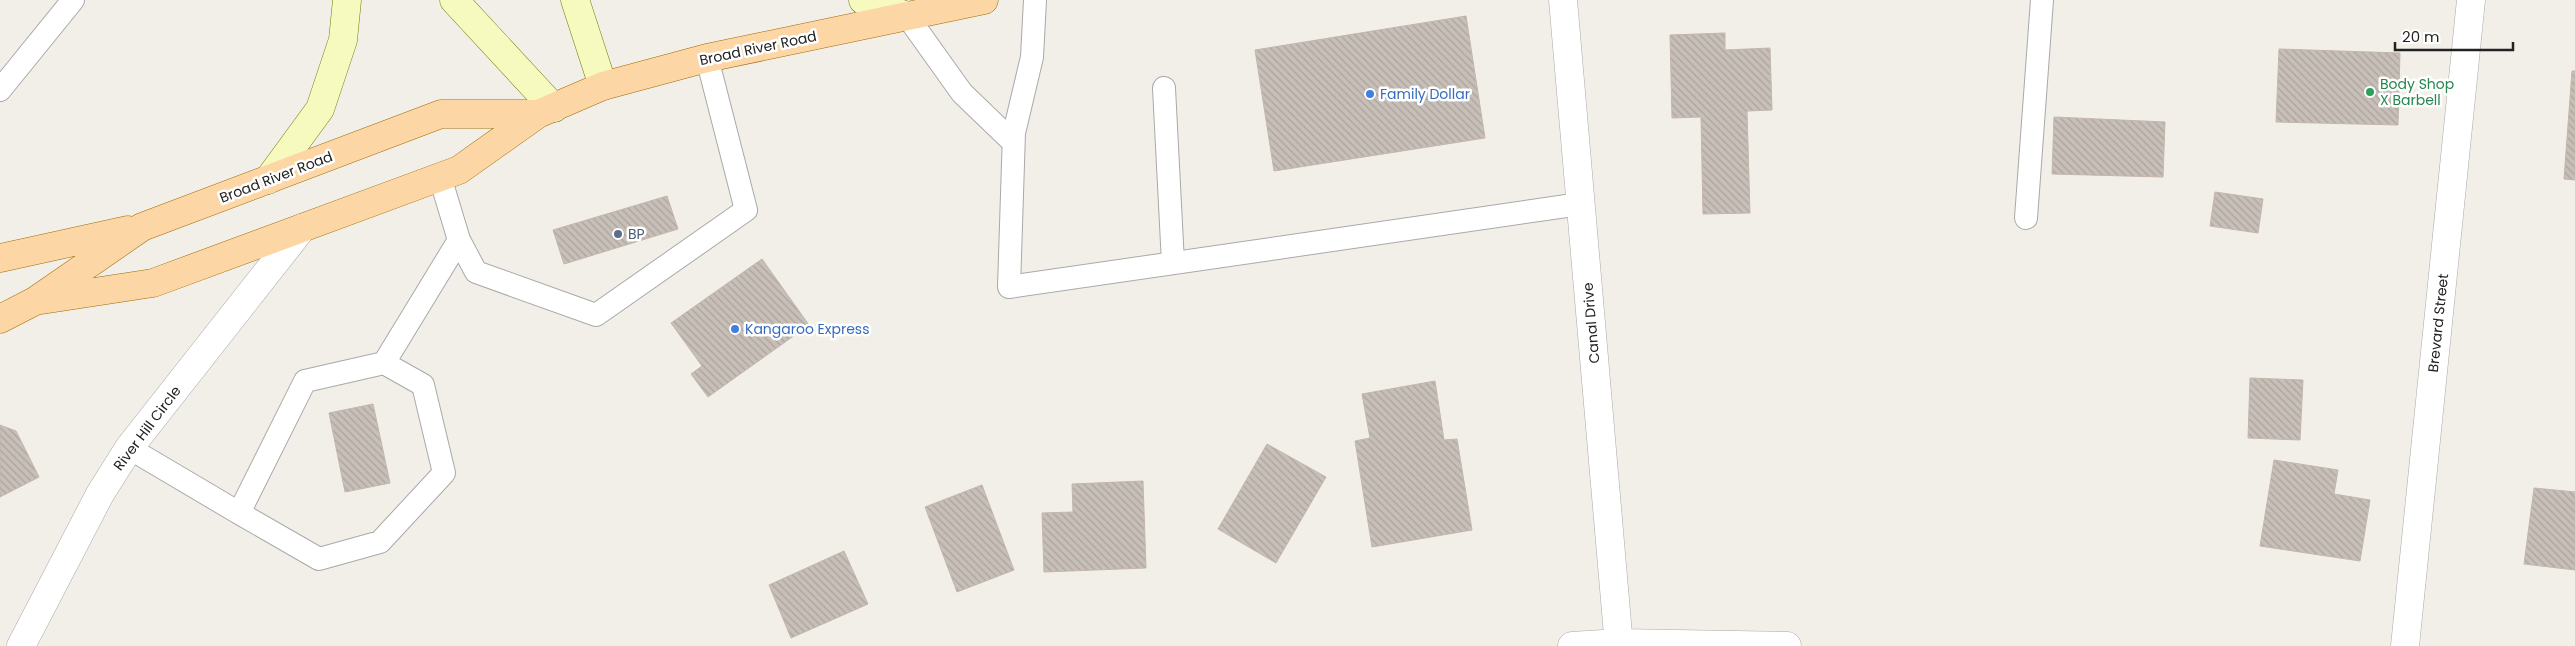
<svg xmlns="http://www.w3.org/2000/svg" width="2575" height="646" font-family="Poppins,sans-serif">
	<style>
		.building { fill: url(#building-back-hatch); stroke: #c4b6ab }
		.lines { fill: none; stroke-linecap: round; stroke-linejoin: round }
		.service-casing { stroke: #a9a9a9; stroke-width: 24 }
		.minor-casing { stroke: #a9a9a9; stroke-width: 29 }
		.secondary-casing { stroke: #707d05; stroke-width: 29 }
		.primary-casing { stroke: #a06b00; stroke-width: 29 }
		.service { stroke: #fff; stroke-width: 22 }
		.minor { stroke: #fff; stroke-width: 28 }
		.secondary { stroke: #f7fabf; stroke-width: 28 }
		.primary { stroke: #fcd6a4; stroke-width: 28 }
		.leisure-dot { fill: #2e9e5b; stroke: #fff; stroke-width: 2 }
		.shop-dot { fill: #3f7fe0; stroke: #fff; stroke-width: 2 }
		.service-dot { fill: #5c6f8a; stroke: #fff; stroke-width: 2 }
		.labels { text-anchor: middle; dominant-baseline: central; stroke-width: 5; stroke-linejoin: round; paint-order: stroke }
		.street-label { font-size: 14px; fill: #222; stroke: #fff }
		.leisure-label { font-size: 14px; fill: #27864d; stroke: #fff; text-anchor: start }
		.shop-label { font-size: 14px; fill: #366cbe; stroke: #fff; text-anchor: start }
		.service-label { font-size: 14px; fill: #4e5e75; stroke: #fff; text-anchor: start }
	</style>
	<defs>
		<pattern id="building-back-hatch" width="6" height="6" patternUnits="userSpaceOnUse" patternTransform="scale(1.25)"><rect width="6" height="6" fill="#c7bfb8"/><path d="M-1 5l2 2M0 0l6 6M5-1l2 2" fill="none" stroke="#aba49e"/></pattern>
	</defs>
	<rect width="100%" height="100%" fill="#f2efe9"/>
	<path class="building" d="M1466,16l19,122 -211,33 -19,-121z
		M1725,33v17l45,-2 2,62 -25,1 3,102 -47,1 -2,-97 -29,1 -2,-83z
		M2279,49l121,4 -2,72 -122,-3z
		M2572,71h3v109l-11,-1z
		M2054,117l111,5 -2,55 -111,-3z
		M2215,192l48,7 -5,34 -48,-7z
		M667,196l11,33 -114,35 -11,-34z
		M762,259l47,66 -101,72 -17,-23 11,-8 -31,-43z
		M2250,378l53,2 -3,60 -52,-2z
		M1435,381l9,59 13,-1 15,91 -100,17 -17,-106 15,-3 -8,-44z
		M373,404l17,79 -45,9 -16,-79z
		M0,425l16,6 23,46 -39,20z
		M1267,444l59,33 -50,86 -58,-34z
		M2274,460l64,10 -4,24 36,6 -10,61 -100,-15z
		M1143,481l3,87 -102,4 -2,-59 31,-1 -1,-28z
		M982,485l32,85 -57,22 -32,-85z
		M2534,488l41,4v78l-51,-6z
		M844,551l24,53 -77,34 -22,-53z"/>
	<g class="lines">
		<defs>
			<path id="service" d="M1035,0l-3,57 -18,76 -5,154 571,-83
				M907,16l55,77 51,49
				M1164,88l9,175
				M0,90l73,-90
				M440,177l19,63 17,32 120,43 150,-105 -39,-152
				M2026,218l16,-218
				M129,448l110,65 66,-132 79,-18 75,-123
				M239,513l80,46 61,-17 64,-69 -21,-88 -39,-22"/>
			<path id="minor" d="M1563,0l56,646
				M21,646l79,-152 29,-46 173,-220
				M1572,646l47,-3 168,3
				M2405,646l66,-646"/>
			<path id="secondary" d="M454,0l100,108
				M575,0l28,86
				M863,0l44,16
				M268,180l52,-71 23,-69 4,-40"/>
			<path id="primary" d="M0,258l128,-28
				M35,301l118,-18 306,-113 79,-56 65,-28 104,-28 277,-58
				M0,319l35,-18 107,-74 299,-113h97"/>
		</defs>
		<use href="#service" class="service-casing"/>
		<use href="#minor" class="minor-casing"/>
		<use href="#secondary" class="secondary-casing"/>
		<use href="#primary" class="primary-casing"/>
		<use href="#service" class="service"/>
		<use href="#minor" class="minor"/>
		<use href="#secondary" class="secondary"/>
		<use href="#primary" class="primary"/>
	</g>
	<circle class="leisure-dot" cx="2370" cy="92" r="5"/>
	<g class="shop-dot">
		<circle cx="1370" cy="94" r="5"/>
		<circle cx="735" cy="329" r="5"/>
	</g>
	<circle class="service-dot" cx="618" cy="234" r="5"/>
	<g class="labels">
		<g class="street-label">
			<text transform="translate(758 48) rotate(-12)">Broad River Road</text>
			<text transform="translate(276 177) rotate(-21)">Broad River Road</text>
			<text transform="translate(1591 323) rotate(-95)">Canal Drive</text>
			<text transform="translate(2438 323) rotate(-84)">Brevard Street</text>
			<text transform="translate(147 428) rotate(-53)">River Hill Circle</text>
		</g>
		<g class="leisure-label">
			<text x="2380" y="84">Body Shop<tspan x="2380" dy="16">X Barbell</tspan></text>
		</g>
		<g class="shop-label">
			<text x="1380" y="94">Family Dollar</text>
			<text x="745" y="329">Kangaroo Express</text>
		</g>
		<g class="service-label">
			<text x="628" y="234">BP</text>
		</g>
	</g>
	<path d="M2395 42v8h118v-8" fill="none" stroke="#222222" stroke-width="2.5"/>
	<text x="2402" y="42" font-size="15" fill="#222222" stroke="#ffffff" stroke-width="4" paint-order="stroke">20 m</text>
</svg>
